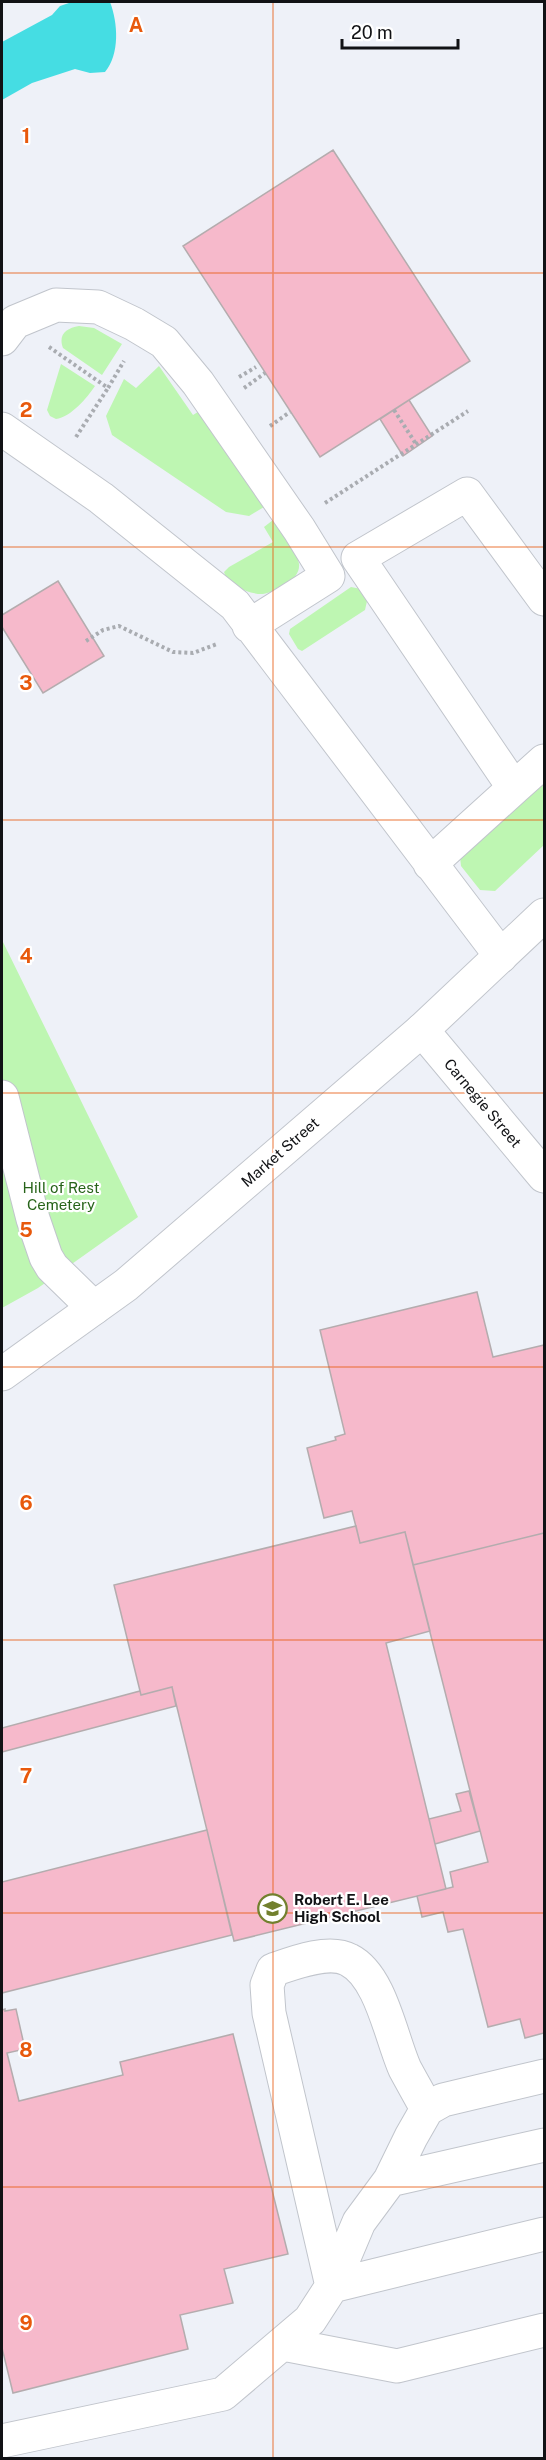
<svg xmlns="http://www.w3.org/2000/svg" width="546" height="2460" font-family="'Public Sans',sans-serif">
	<style>
		.green { fill: #bef6b2 }
		.water { fill: #45dde3 }
		.building { fill: #f6b9cb; stroke: #b4acae; stroke-width: 1.5 }
		.lines { fill: none; stroke-linecap: round; stroke-linejoin: round }
		.minor-casing { stroke: #c1c5cc; stroke-width: 35 }
		.major-casing { stroke: #c1c5cc; stroke-width: 35 }
		.path { stroke: #a9acb1; stroke-width: 4; stroke-dasharray: 3 3; stroke-linecap: butt }
		.minor { stroke: #fff; stroke-width: 33 }
		.major { stroke: #fff; stroke-width: 33 }
		.grid { fill: none; stroke: #e8590c; stroke-width: 1.5; stroke-opacity: 0.55 }
		.labels { text-anchor: middle; dominant-baseline: central; stroke-width: 4.5; stroke-linejoin: round; paint-order: stroke }
		.street-label { font-size: 15px; fill: #111215; stroke: #fff }
		.park-label { font-size: 15px; fill: #276319; stroke: #fff }
		.poi-label { font-size: 15px; font-weight: bold; fill: #111215; stroke: #fff; text-anchor: start }
		.grid-label { font-size: 20px; text-anchor: middle; font-weight: bold; fill: #e8590c; stroke: #fff; stroke-width: 4.5; stroke-linejoin: round; paint-order: stroke }
	</style>
	<rect width="100%" height="100%" fill="#eef1f8"/>
	<path class="green" d="M79,326l15,2 28,16 -20,31 -39,-27c-5,-13 3,-20 16,-22z
		M61,364l34,22c-8,12 -24,31 -39,33l-6,-3 -3,-6z
		M159,366l34,49 8,-5 63,97 -15,9 -23,-4 -114,-77 -6,-19 18,-37 12,9z
		M273,520c6,10 25,33 26,44 2,16 -23,28 -36,30 -13,1 -36,-10 -39,-22l5,-5 44,-25 -9,-15z
		M351,587l10,2 6,12 -2,9 -63,41 -4,-2 -9,-15 1,-5z
		M544,777v68l-49,46 -15,-1 -19,-24 -1,-9z
		M2,940l136,277 -100,71 -36,20z"/>
	<path class="water" d="M72,2h38c8,21 10,52 -5,70l-15,1 -15,-4 -43,14 -30,17v-58l50,-27 8,-9z"/>
	<path class="building" d="M333,150l137,211 -150,96 -137,-211z
		M409,400l23,36 -29,20 -23,-37z
		M58,581l46,75 -61,37 -41,-66v-12z
		M477,1292l16,65 51,-12v188l-131,32 -8,-33 -45,11 -8,-32 -28,7 -17,-70 29,-8 -1,-3 10,-3 -25,-104z
		M356,1526l4,17 45,-11 25,99 -44,12 60,246 -212,52 -62,-254 -31,8 -27,-110z
		M544,1533v500l-19,5 -5,-19 -32,8 -25,-98 -15,3 -5,-20 -21,5 -5,-21 36,-9 -3,-15 38,-10 -75,-297z
		M172,1687l4,19 -174,46v-24l138,-37 1,4z
		M469,1791l11,40 -45,13 -6,-25 32,-8 -5,-17z
		M207,1830l25,105 -230,58v-111z
		M5,2009v2l11,-2 9,40 -18,4 12,48 104,-26 -3,-13 113,-28 55,220 -64,15 9,34 -53,12 8,34 -175,44 -11,-45v-338z"/>
	<g class="lines">
		<defs>
			<path id="minor" d="M2,339l13,-17 41,-17 42,2 36,17 30,18 34,41 101,146 29,47 -79,50
				M2,429l99,69 134,107 266,351
				M514,788l30,-27
				M430,864l84,-76 -156,-230 109,-64 77,105
				M422,1030l122,146
				M2,1097l31,122 13,38 6,10 42,41
				M427,2109c-7,-13 -15,-27 -22,-40 -14,-31 -24,-93 -56,-109 -20,-11 -56,3 -76,10l-6,15 2,28 63,273 212,-52
				M390,2180l154,-35
				M283,2344l114,22 147,-36
				M2,2441l221,-47 87,-74 22,-34 27,-64 31,-42 21,-43 16,-28 16,-9 101,-24"/>
			<path id="major" d="M2,1374l124,-89 296,-255 122,-115"/>
		</defs>
		<use href="#minor" class="minor-casing"/>
		<use href="#major" class="major-casing"/>
		<path class="path" d="M49,347l59,41 16,-27
			M239,377l17,-10
			M244,388l21,-15
			M394,410l22,34
			M270,426l20,-14
			M76,437l32,-49
			M325,503l143,-92
			M86,641l17,-11 16,-4 54,26 20,1 24,-9"/>
		<use href="#minor" class="minor"/>
		<use href="#major" class="major"/>
	</g>
	<path class="grid" d="M273,2v2456M2,273h542M2,547h542M2,820h542M2,1093h542M2,1367h542M2,1640h542M2,1913h542M2,2187h542"/>
	<defs>
		<symbol id="school-ring" viewBox="-11 -11 22 22"><circle r="9.5" fill="#fff" stroke="#72802e" stroke-width="1.5"/><path d="M0-5L7-2L0 1L-7-2ZM-4 1L0 2.5L4 1V4Q0 6-4 4Z" fill="#72802e"/></symbol>
	</defs>
	<g fill-rule="evenodd">
		<use href="#school-ring" x="256" y="1892" width="33" height="33"/>
	</g>
	<g class="labels">
		<g class="street-label">
			<text transform="translate(483 1103) rotate(50)">Carnegie Street</text>
			<text transform="translate(280 1152) rotate(-41)">Market Street</text>
		</g>
		<g class="park-label">
			<text x="61" y="1187">Hill of Rest<tspan x="61" dy="17">Cemetery</tspan></text>
		</g>
		<g class="poi-label">
			<text x="294" y="1899">Robert E. Lee<tspan x="294" dy="17">High School</tspan></text>
		</g>
	</g>
	<g class="grid-label">
		<text x="136" y="32">A</text>
		<text x="26" y="143">1</text>
		<text x="26" y="417">2</text>
		<text x="26" y="690">3</text>
		<text x="26" y="963">4</text>
		<text x="26" y="1237">5</text>
		<text x="26" y="1510">6</text>
		<text x="26" y="1783">7</text>
		<text x="26" y="2057">8</text>
		<text x="26" y="2330">9</text>
	</g>
	<rect width="546" height="2460" fill="none" stroke="#111215" stroke-width="6"/>
	<path d="M342 39v9h116v-9" fill="none" stroke="#111215" stroke-width="3"/>
	<text x="351" y="39" font-size="18" fill="#111215" stroke="#ffffff" stroke-width="4.5" paint-order="stroke">20 m</text>
</svg>
